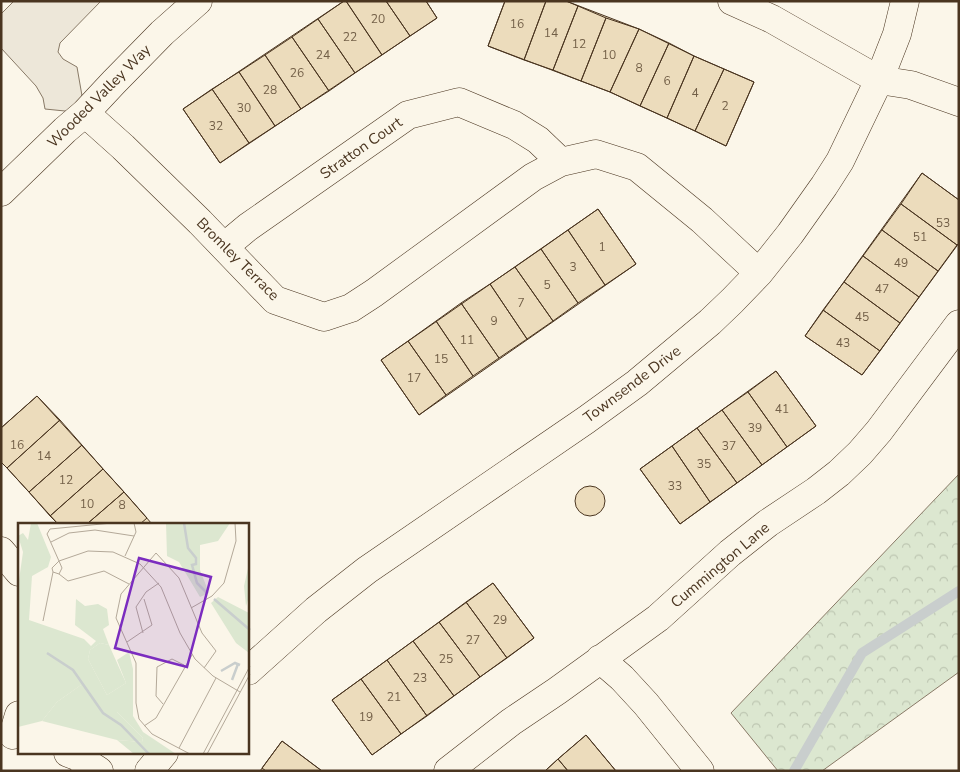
<svg xmlns="http://www.w3.org/2000/svg" width="960" height="772" font-family="'Nunito Sans',sans-serif">
	<style>
		.forest { fill: url(#forest-crowns); stroke: #887966 }
		.parking { fill: #ede7d9; stroke: #887966 }
		.lines { fill: none; stroke-linecap: round; stroke-linejoin: round }
		.stream { stroke: #c9cecd; stroke-width: 10 }
		.building { fill: #ecdcbc; stroke: #4a3520 }
		.minor-casing { stroke: #4a3520; stroke-width: 29 }
		.minor { stroke: #fbf6e9; stroke-width: 28 }
		.labels { text-anchor: middle; dominant-baseline: central; stroke-width: 4; stroke-linejoin: round; paint-order: stroke }
		.number-label { font-size: 12px; fill: #725f47 }
		.street-label { font-size: 15px; fill: #4a3520; stroke: #fbf6e9 }
		.inset-river { fill: none; stroke: #c9cecd; stroke-width: 2.5 }
		.inset-road { fill: none; stroke: #b4a999; stroke-width: 1 }
		.view { fill: #7b2cbf; fill-opacity: 0.15; stroke: #7b2cbf; stroke-width: 2.5 }
		.inset-edge { fill: none; stroke: #4a3520; stroke-width: 2.5 }
	</style>
	<defs>
		<pattern id="forest-crowns" width="20" height="18" patternUnits="userSpaceOnUse" patternTransform="scale(1.25)"><rect width="20" height="18" fill="#dce7d0"/><path d="M2 6a3 3 0 1 1 6 0M12 15a3 3 0 1 1 6 0" fill="none" stroke="#bec7b2"/></pattern>
	</defs>
	<rect width="100%" height="100%" fill="#fbf6e9"/>
	<path class="forest" d="M959,474v198l-137,99h-44l-47,-58z"/>
	<path class="parking" d="M14,1h87l-41,42 -2,9 5,7 14,8 8,46 -40,-4 -2,-11 -7,-12 -35,-38v-34z"/>
	<g class="lines">
		<path class="stream" d="M794,771l68,-118 97,-62"/>
	</g>
	<path class="building" d="M344,1h82l11,17 -217,145 -37,-54z
		M344,1h2l36,54 -27,18 -37,-54z
		M346,1h40l24,35 -28,19z
		M386,1h40l11,17 -27,18z
		M505,1h61l73,28 55,27 60,26 -28,64 -31,-15 -85,-39 -122,-46z
		M505,1h41l-22,59 -36,-14z
		M546,1h20l12,5 -25,64 -29,-10z
		M578,6l28,12 -25,63 -28,-11z
		M606,18l33,11 -29,63 -29,-11z
		M318,19l37,54 -26,18 -37,-54z
		M639,29l30,14 -29,63 -30,-14z
		M292,37l37,54 -28,18 -36,-54z
		M669,43l25,13 -27,62 -27,-12z
		M265,55l36,54 -26,17 -36,-54z
		M694,56l30,13 -29,62 -28,-13z
		M724,69l30,13 -28,64 -31,-15z
		M239,72l36,54 -26,17 -37,-54z
		M212,89l37,54 -29,20 -37,-54z
		M922,173l37,27v43l-97,132 -57,-39z
		M922,173l37,27v43l-2,2 -56,-41z
		M901,204l56,41 -19,26 -56,-41z
		M598,209l38,55 -217,151 -38,-55z
		M598,209l38,55 -31,21 -37,-55z
		M568,230l37,55 -27,18 -37,-54z
		M882,230l56,41 -19,26 -56,-41z
		M541,249l37,54 -25,18 -38,-54z
		M863,256l56,41 -19,26 -56,-41z
		M515,267l38,54 -26,18 -37,-55z
		M844,282l56,41 -20,28 -57,-41z
		M490,284l37,55 -28,19 -38,-55z
		M461,303l38,55 -26,18 -37,-55z
		M823,310l57,41 -18,24 -57,-39z
		M436,321l37,55 -27,19 -38,-54z
		M408,341l38,54 -27,20 -38,-55z
		M776,371l40,55 -136,98 -40,-55z
		M776,371l40,55 -29,21 -39,-55z
		M748,392l39,55 -25,18 -40,-55z
		M37,396l87,96 28,32h-94l-51,-56 -6,-6v-34z
		M37,396l23,24 -53,48 -6,-6v-34z
		M722,410l40,55 -25,18 -40,-55z
		M60,420l22,25 -53,47 -22,-24z
		M697,428l40,55 -27,19 -38,-56z
		M82,445l21,24 -53,47 -21,-24z
		M672,446l38,56 -30,22 -40,-55z
		M103,469l21,23 -37,32h-29l-8,-8z
		M575 501a15 15 0 1 1 30 0a15 15 0 1 1-30 0Z
		M124,492l23,26 -7,6h-53z
		M493,583l41,55 -162,117 -40,-55z
		M493,583l41,55 -27,20 -41,-56z
		M466,602l41,56 -27,19 -41,-55z
		M439,622l41,55 -26,19 -41,-55z
		M413,641l41,55 -27,20 -40,-56z
		M387,660l40,56 -26,18 -40,-55z
		M361,679l40,55 -29,21 -40,-55z
		M586,735l30,36h-71l13,-12z
		M586,735l30,36h-48l-10,-12z
		M282,741l40,30h-62z
		M282,741l40,30h-56l-4,-3z
		M558,759l10,12h-23z"/>
	<g class="lines">
		<defs>
			<path id="minor" d="M732,1l40,18 107,61 32,5 48,17
				M85,113l38,34 77,75 75,78 49,17 27,-9 23,-15 159,-116 28,-15 35,-8 41,13 65,53 57,53
				M1,192l64,-62 20,-17 29,-31 48,-49 36,-32
				M224,247l24,-20 160,-112 51,-13 55,23 24,15 23,22
				M1,551l18,21
				M600,659l22,19 24,26 54,67
				M248,671l68,-61 51,-40 219,-150 51,-37 73,-61 22,-21 27,-28 31,-39 34,-48 16,-25 39,-81 18,-46 8,-33
				M13,735l6,-20
				M68,753l8,3 23,15
				M149,771l15,-18
				M448,771l63,-49 46,-31 101,-73 72,-65 38,-30 48,-32 23,-18 21,-20 19,-22 80,-107"/>
		</defs>
		<use href="#minor" class="minor-casing"/>
		<use href="#minor" class="minor"/>
	</g>
	<g class="labels">
		<g class="number-label">
			<text x="378" y="19">20</text>
			<text x="517" y="24">16</text>
			<text x="551" y="33">14</text>
			<text x="350" y="37">22</text>
			<text x="579" y="44">12</text>
			<text x="323" y="55">24</text>
			<text x="609" y="55">10</text>
			<text x="639" y="68">8</text>
			<text x="297" y="73">26</text>
			<text x="667" y="81">6</text>
			<text x="270" y="90">28</text>
			<text x="695" y="93">4</text>
			<text x="725" y="106">2</text>
			<text x="244" y="108">30</text>
			<text x="216" y="126">32</text>
			<text x="943" y="223">53</text>
			<text x="920" y="237">51</text>
			<text x="602" y="247">1</text>
			<text x="901" y="263">49</text>
			<text x="573" y="267">3</text>
			<text x="547" y="285">5</text>
			<text x="882" y="289">47</text>
			<text x="521" y="303">7</text>
			<text x="862" y="317">45</text>
			<text x="494" y="321">9</text>
			<text x="467" y="340">11</text>
			<text x="843" y="343">43</text>
			<text x="441" y="359">15</text>
			<text x="414" y="378">17</text>
			<text x="782" y="409">41</text>
			<text x="755" y="428">39</text>
			<text x="17" y="445">16</text>
			<text x="729" y="446">37</text>
			<text x="44" y="456">14</text>
			<text x="704" y="464">35</text>
			<text x="66" y="480">12</text>
			<text x="675" y="486">33</text>
			<text x="87" y="504">10</text>
			<text x="122" y="505">8</text>
			<text x="500" y="620">29</text>
			<text x="473" y="640">27</text>
			<text x="446" y="659">25</text>
			<text x="420" y="678">23</text>
			<text x="394" y="697">21</text>
			<text x="366" y="717">19</text>
		</g>
		<g class="street-label">
			<text transform="translate(99 96) rotate(-45)">Wooded Valley Way</text>
			<text transform="translate(361 148) rotate(-35)">Stratton Court</text>
			<text transform="translate(238 259) rotate(45)">Bromley Terrace</text>
			<text transform="translate(632 384) rotate(-37)">Townsende Drive</text>
			<text transform="translate(720 565) rotate(-40)">Cummington Lane</text>
		</g>
	</g>
	<g transform="translate(18 523)">
		<rect width="231" height="231" fill="#fbf6e9"/>
		<path d="M200,74l31,16v40l-13,-10 -25,-40zM82,120l9,2 17,38 -19,12 -19,-36 2,-9zM63,162l36,27 26,26 -1,4 -25,-2 -75,-19 15,-19z" fill="#dce7d0"/>
		<path d="M13,0h6l14,34 -3,10 -16,9 -3,44 55,19 7,7 5,-5 -21,-16 1,-26 9,7 13,-2 9,5 2,16 -6,4 6,16 -9,-2 -10,7 -2,9 19,36 19,-12 -9,-23 12,-8 4,17v47l10,16 33,22h-42l-17,-14 25,2 1,-4 -26,-26 -12,6 2,8 -37,-14 -3,-5 15,-15 -1,-7 -24,17 -15,19 -24,6v-140l5,-35 -5,-16 5,-3 5,7zM148,0h64l-12,18 -18,4v25l9,23 -9,4 -21,-35 -12,-6zM231,41v33l-3,9 -2,-20z" fill="#dce7d0"/>
		<path d="M92,136l13,23 -15,9 -10,-25z" fill="#dce7d0"/>
		<path class="inset-river" d="M166,0l4,25 8,10v6l-4,1 5,18 10,10M196,76l36,31M29,130l26,17 30,43 18,12 28,29M203,148l14,-8 5,2M214,157l6,-16"/>
		<path class="inset-road" d="M94,0l-62,6 -3,5 12,27 3,7 -3,6 -6,-2 -1,-4 7,-7 29,-10 25,1 27,12 21,23 19,46 15,26 18,17 27,16M33,19l18,-9 26,-3 39,6M107,33l11,-24 -2,-9M41,51l9,7 36,-10 25,13M173,85l21,-12 12,-13 12,-42 -1,-18M25,98l10,-49M125,110l-7,-26 10,-15 13,-9M109,119l25,-17 -8,-26M145,181l-7,-8 1,-29 15,-8 12,6M126,203l12,-8 36,-63M161,225l37,-70M172,231l-38,-20 -13,-15 -3,-16v-40l-20,-45 5,-24 35,-41 23,25 23,55 14,18 -12,17M185,231l47,-88M189,231l43,-80"/>
		<path class="view" d="M121,35l72,19 -24,90 -72,-19z"/>
		<rect width="231" height="231" class="inset-edge"/>
	</g>
	<rect width="960" height="772" fill="none" stroke="#4a3520" stroke-width="5"/>
</svg>
